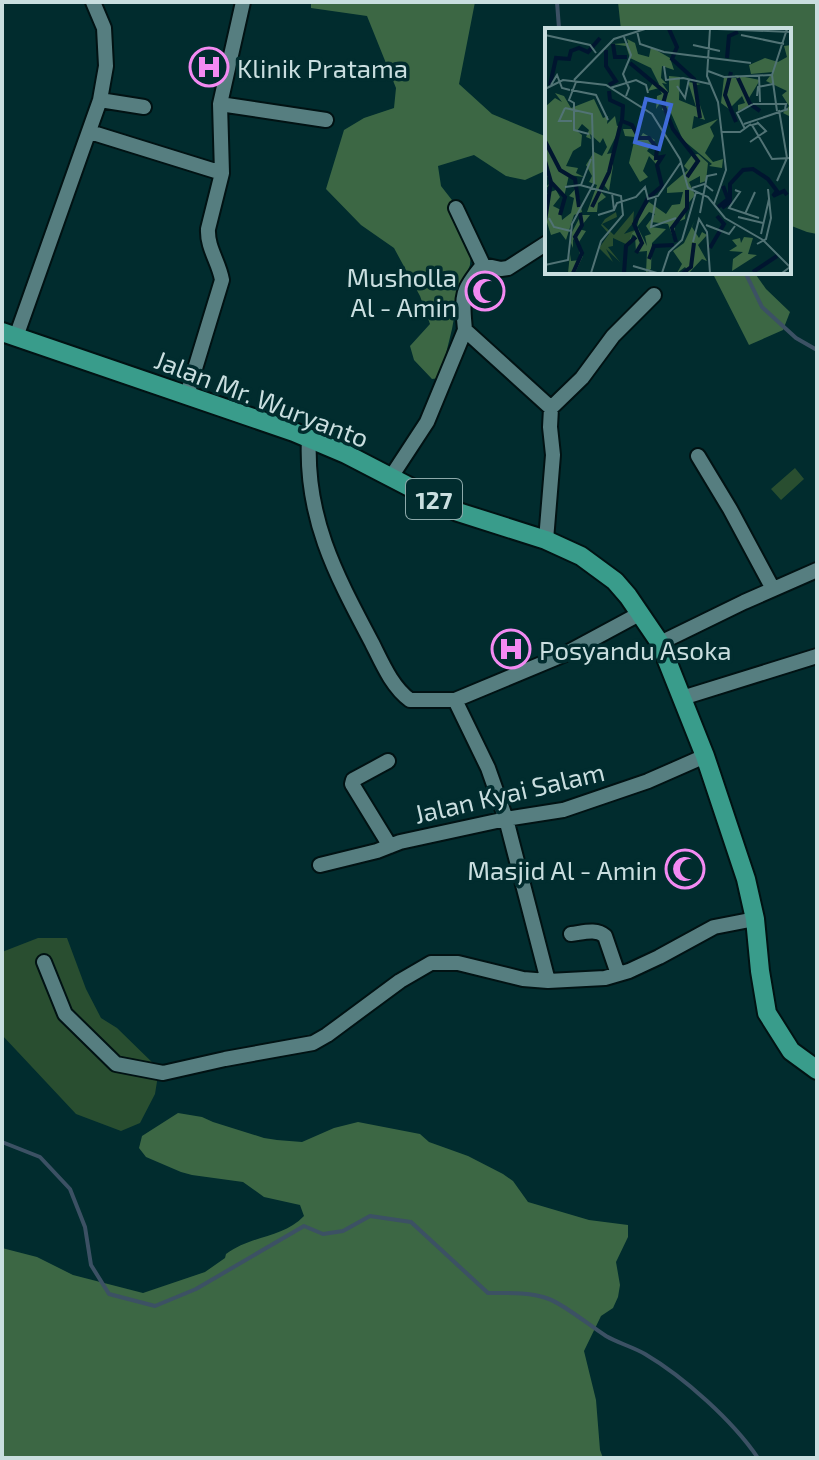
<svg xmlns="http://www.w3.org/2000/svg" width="819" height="1460" font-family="'Exo 2',sans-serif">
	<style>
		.green { fill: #294e30 }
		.forest { fill: #3c6744 }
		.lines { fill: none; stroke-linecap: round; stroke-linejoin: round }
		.stream { stroke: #3c5164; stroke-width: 4 }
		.minor-casing { stroke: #011213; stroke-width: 18 }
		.major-casing { stroke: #011213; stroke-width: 22 }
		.minor { stroke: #567e80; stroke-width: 14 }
		.major { stroke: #399c8b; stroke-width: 18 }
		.labels { text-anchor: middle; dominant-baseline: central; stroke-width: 7; stroke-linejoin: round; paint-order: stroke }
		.shield { fill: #012c2e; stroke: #8da9aa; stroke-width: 2 }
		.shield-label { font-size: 24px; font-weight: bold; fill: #c9dedf }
		.poi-label { font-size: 26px; fill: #c9dedf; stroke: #012c2e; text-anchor: start }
		.street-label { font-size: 26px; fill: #c9dedf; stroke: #012c2e }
		.inset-river { fill: none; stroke: #00152f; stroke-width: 4 }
		.inset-road { fill: none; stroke: #517375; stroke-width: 2 }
		.view { fill: #3f6bd9; fill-opacity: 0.15; stroke: #3f6bd9; stroke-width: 4 }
		.inset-edge { fill: none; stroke: #c9dedf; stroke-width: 4 }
	</style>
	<rect width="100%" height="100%" fill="#012c2e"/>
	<path class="green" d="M795,468l9,11 -23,21 -10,-11z
		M38,938h29l19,51 15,29 16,10 42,41 -4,25 -15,29 -19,8 -45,-17 -74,-79v-83z"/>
	<path class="forest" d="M311,2h164l-16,82 33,30 55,23v33l-22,10 -19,-4 -32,-21 -36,11 3,20 32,41 -3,38 -12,31 -6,33 -12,49 -8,1 -18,-19 -4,-14 20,-22 -10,-28 -26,-48 -33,-23 -35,-36 18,-59 20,-12 30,-10 2,-20 -29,-72 -56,-8z
		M618,2h199v232l-10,-2 -18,-7v-195h-168z
		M712,272h42l12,17 24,23 -7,18 -34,15z
		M178,1113l24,4 11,5 51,16 13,2 25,2 32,-14 24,-6 62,12 9,8 39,14 35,18 10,7 15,21 61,18 39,5v12l-12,25 4,23 -2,12 -5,11 -12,8 -17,35 12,49 4,50 3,8h-601v-210l35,9 36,18 70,18 62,-21 20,-14 1,-4c26,-19 57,-16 78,-38l-4,-11 -36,-8 -21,-15 -51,-7 -11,-3 -35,-15 -7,-9 3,-12z"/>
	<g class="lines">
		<path class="stream" d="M557,2l2,26 1,2
			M745,272l17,35 34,31 21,12
			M2,1142l38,15 30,32 15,38 6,38 18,29 46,12 41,-17 108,-63 19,8 20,-3 27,-15 41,6 77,71c19,0 42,-1 61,6 16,6 41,27 57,37 12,7 27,11 39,18 39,23 88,67 113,104"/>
		<defs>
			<path id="minor" d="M100,100l44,7
				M220,104l106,16
				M90,132l132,41
				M456,208l27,57c-23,27 -21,31 -18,65l86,78 -1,19 3,28 -7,85
				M483,265l18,4 7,-1 39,-25
				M16,337l84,-237 6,-34 -2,-38 -11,-26
				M187,395l35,-115c-3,-18 -15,-32 -14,-51l14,-56 -2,-69 23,-102
				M551,408l31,-30 31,-42 41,-41
				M309,438c-4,80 27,137 63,205 10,20 20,44 38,57h45l33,68 18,51 42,162
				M698,456l32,53 43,80
				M391,477l36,-55 38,-92
				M660,643l84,-41 73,-32
				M682,698l135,-42
				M455,700l108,-45 78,-42
				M388,761l-35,19 -1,4 38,62
				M320,865l57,-14 23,-9 106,-23 57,-9 85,-29 57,-25
				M571,934c11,-1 25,-6 34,2l13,38
				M44,962l21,52 51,50 47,9 62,-14 88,-16 14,-8 73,-54 31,-18h27l65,16 25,2 57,-3 24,-7 30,-14 55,-30 41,-8"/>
			<path id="major" d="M2,332l292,100 52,22 112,58 88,28 35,16 34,25 13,15 32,47 45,113 41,123 9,40 5,52 7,42 24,38 26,19"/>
		</defs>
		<use href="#minor" class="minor-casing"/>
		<use href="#major" class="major-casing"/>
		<use href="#minor" class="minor"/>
		<use href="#major" class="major"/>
	</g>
	<defs>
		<symbol id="hospital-ring" viewBox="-11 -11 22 22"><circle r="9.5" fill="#012c2e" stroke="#f38af2" stroke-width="1.5"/><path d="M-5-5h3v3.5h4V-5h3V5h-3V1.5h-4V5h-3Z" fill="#f38af2"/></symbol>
		<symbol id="mosque-ring" viewBox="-11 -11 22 22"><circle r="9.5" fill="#012c2e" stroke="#f38af2" stroke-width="1.5"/><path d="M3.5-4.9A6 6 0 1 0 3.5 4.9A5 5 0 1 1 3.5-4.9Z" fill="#f38af2"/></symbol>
	</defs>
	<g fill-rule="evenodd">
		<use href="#hospital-ring" x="187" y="45" width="44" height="44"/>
		<use href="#mosque-ring" x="463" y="269" width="44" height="44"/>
		<use href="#hospital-ring" x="489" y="627" width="44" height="44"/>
		<use href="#mosque-ring" x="663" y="847" width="44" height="44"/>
	</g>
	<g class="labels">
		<rect class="shield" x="406" y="479" width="56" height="40" rx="6"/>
		<g class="shield-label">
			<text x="434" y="499">127</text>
		</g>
		<g class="poi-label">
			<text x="237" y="67">Klinik Pratama</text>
			<text x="457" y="276" text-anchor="end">Musholla<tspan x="457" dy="30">Al - Amin</tspan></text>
			<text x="539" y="649">Posyandu Asoka</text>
			<text x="657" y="869" text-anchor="end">Masjid Al - Amin</text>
		</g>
		<g class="street-label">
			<text transform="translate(262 398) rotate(21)">Jalan Mr. Wuryanto</text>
			<text transform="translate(509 792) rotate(-13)">Jalan Kyai Salam</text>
		</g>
	</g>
	<g transform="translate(545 28)">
		<rect width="246" height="246" fill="#012c2e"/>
		<path d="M89,183l-1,12 -9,11 11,-4 -7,15 -15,-7v8l-5,1 12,15 -14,-13 7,13 -14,-14 10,-14 -8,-9 4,-6 11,-7 1,5 -15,7 12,11z" fill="#294e30"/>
		<path d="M82,11l8,4 3,11 11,3 2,-10 19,11 4,12 -12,-4 -1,12 6,6 -5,-1 7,10v-17l11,1 -1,23 17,7 -8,-25 13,2 -5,1 1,11 8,24 -11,-4 -2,13 26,-10 -8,8 4,9 -9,17 8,9 10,-3 -1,9 -13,-2 3,-2 -29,-24 -12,-27 -9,-3 4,-16 -10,15 1,-13 5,-2 -3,-6 -11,3 5,-8 6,1 -8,-16 -21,-10 -4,-12 -14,-2 16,-1zM246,17v72l-8,-4 6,-7 -7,-11 5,-4 -21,-10 7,-9 -22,2 -2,-9 16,-7 13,4 9,-5 -3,-11zM190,47l25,5 -11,18 2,7 -13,6v-6l7,-2 -3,-7 -13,13 -8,-6 3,-26 12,1 6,8zM10,65l9,3 7,12 23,-9 9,19 5,-2 -1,8 8,-8 2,10 5,-2 -15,30 5,-1 1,13 -4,25 -5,-6 -5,5 7,7 -8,6 -1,9h-10l10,-27 -8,-3 3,-6 -6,-11 8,-13 8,4 5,-9 -4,-9 -3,5 -10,-9 1,5 -5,-2 3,-7 -7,-6 -5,7 5,4 -1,11 -8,5 -7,15 12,2 -2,5 8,4 -15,-2 -5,22 -12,-13 -5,3v6l9,-3 4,7 -7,9 8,4 1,10 9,-7 3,-15 -5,-2 8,-9 5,25 -8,3 -8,25 -6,-8 -9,3 -6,-19v-28l7,-7 -7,-6v-68l10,-9 7,4zM78,101h9l8,9 3,-5 12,7 -8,11 13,10 -4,3 -7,-8 -6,15 5,6 -8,5 -11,-19 6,-26 -10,-1zM153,126l10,9 -2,18 -6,2v-7l-11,6 6,13 -9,11 -1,13 -10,4v19l-7,-18 -17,-2v5l15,2 -14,14 -1,26 -5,4 1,-22 -11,1 -1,-16 -3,-2 -3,12 -5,1 4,-2 4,-12 6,-5 9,18 -2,-10 6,-2 -5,-8 9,-12 -6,-2 -12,15 3,-14 9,-11 17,12 6,-9 8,-1 3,-12 -16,1v-5l21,-18 -4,-4 8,-11zM36,187h9l-11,14 7,2 -7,11 4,14 -8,17h-7l2,-19 1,7 9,-1 -1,-16 -6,-5v9l-2,-5 1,-11zM150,192l-3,7 7,11 3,-6 5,3 -9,10 9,16 -5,-2 -13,14 -4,-6 -8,6 5,-9 -9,-13 11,-8zM199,209l9,1 -5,16 9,1 -25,16 1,-12 10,-7 -14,-1 8,-5 -5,-6 8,-2 1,5z" fill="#3c6744"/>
		<path class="inset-river" d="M124,1l8,18 -5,12 22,20 6,39M68,16l2,13h12M61,22v16l10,15 -7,4M182,30l2,-22 9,-4M85,35l36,30 -3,11 10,25 25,32 -11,16M186,44l-6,23 11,27M193,50l12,26 10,7M5,57l6,-27 13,1 2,-8 8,-3 9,4 12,-14M64,63l1,9 13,6 -1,15 10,4 7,13h10l8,10 -1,10 6,-1 -5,8 5,21 -14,12 -14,26 8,19 -6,10M0,113l15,29 15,9 4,28M0,133l6,21 14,15 -5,18M47,179l17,-35 12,-50M173,179l10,-8 -5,-13M177,180l8,-6v-18l13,-14 10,-1 15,10 9,12 -4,5 11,-5 3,4M0,193l6,-39M131,214l-4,-14 15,-20v-18M165,220l14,-24 -7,-8M104,231l5,-13 20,-1M208,244l24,-16M28,245l9,-20 -7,-16 7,-12 -2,-12M79,245l2,-27 10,-9M138,245l8,-6 3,-24"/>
		<path class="inset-road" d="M165,1l-3,47 11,26 8,68 -12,34M172,1l74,3M92,3l3,13 24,8 87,11M0,7l45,10 6,8M196,7l43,9M79,9l7,18 -8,19 6,14 -3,8M148,17l27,6M119,38l2,14 17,-2 27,6M163,43l16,6 47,-2M214,47l1,27M29,52l40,-41 31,-10M31,54l-7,18 5,3v27l15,4M6,57l6,-10 5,13 8,2M132,58l8,12 4,-19M65,60l26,-8 10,5 2,8M0,61l18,-9 43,5 46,29 28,45 8,29 20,9 17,21 38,22 28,28M26,62l25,5 12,25M212,68l1,-9 15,-3M208,76h33l-1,5M20,80l-6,13h13M234,82l8,48M232,83l-5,-36 15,-46M214,95l-7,2 20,34 18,-1M199,96l44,-15M200,101l-8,-16 16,-9M176,104h19l11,-8M205,114l16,-11 -9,-9M232,153l10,-23M36,157l10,-26M20,159l15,-2 41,11 2,19 -22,26 -10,32M147,160l12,-4 9,7M190,162l5,2 -11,16 30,10M111,170l-5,29 25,-9M69,182l3,-7 19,-6 9,-10 3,12 10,-3 23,-34M155,185l7,-37 10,-2M200,186l10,-22M53,187l16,-5 -2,-17M193,189l25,6M4,190l5,9 17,4M161,197l23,9 6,-8M216,206l8,-35M148,214l6,-23 8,13 3,41M212,216l9,-5 5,-21 -3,-29M0,237l23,-5 4,-36 22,-41 -2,-69 -27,-6M88,238l24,7M117,245l7,-21 13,-12 14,-48M199,245h38l8,-6"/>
		<path class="view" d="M101,71l25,6 -12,44 -24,-7z"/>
		<rect width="246" height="246" class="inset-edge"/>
	</g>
	<rect width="819" height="1460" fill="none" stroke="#c9dedf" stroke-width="8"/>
</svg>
